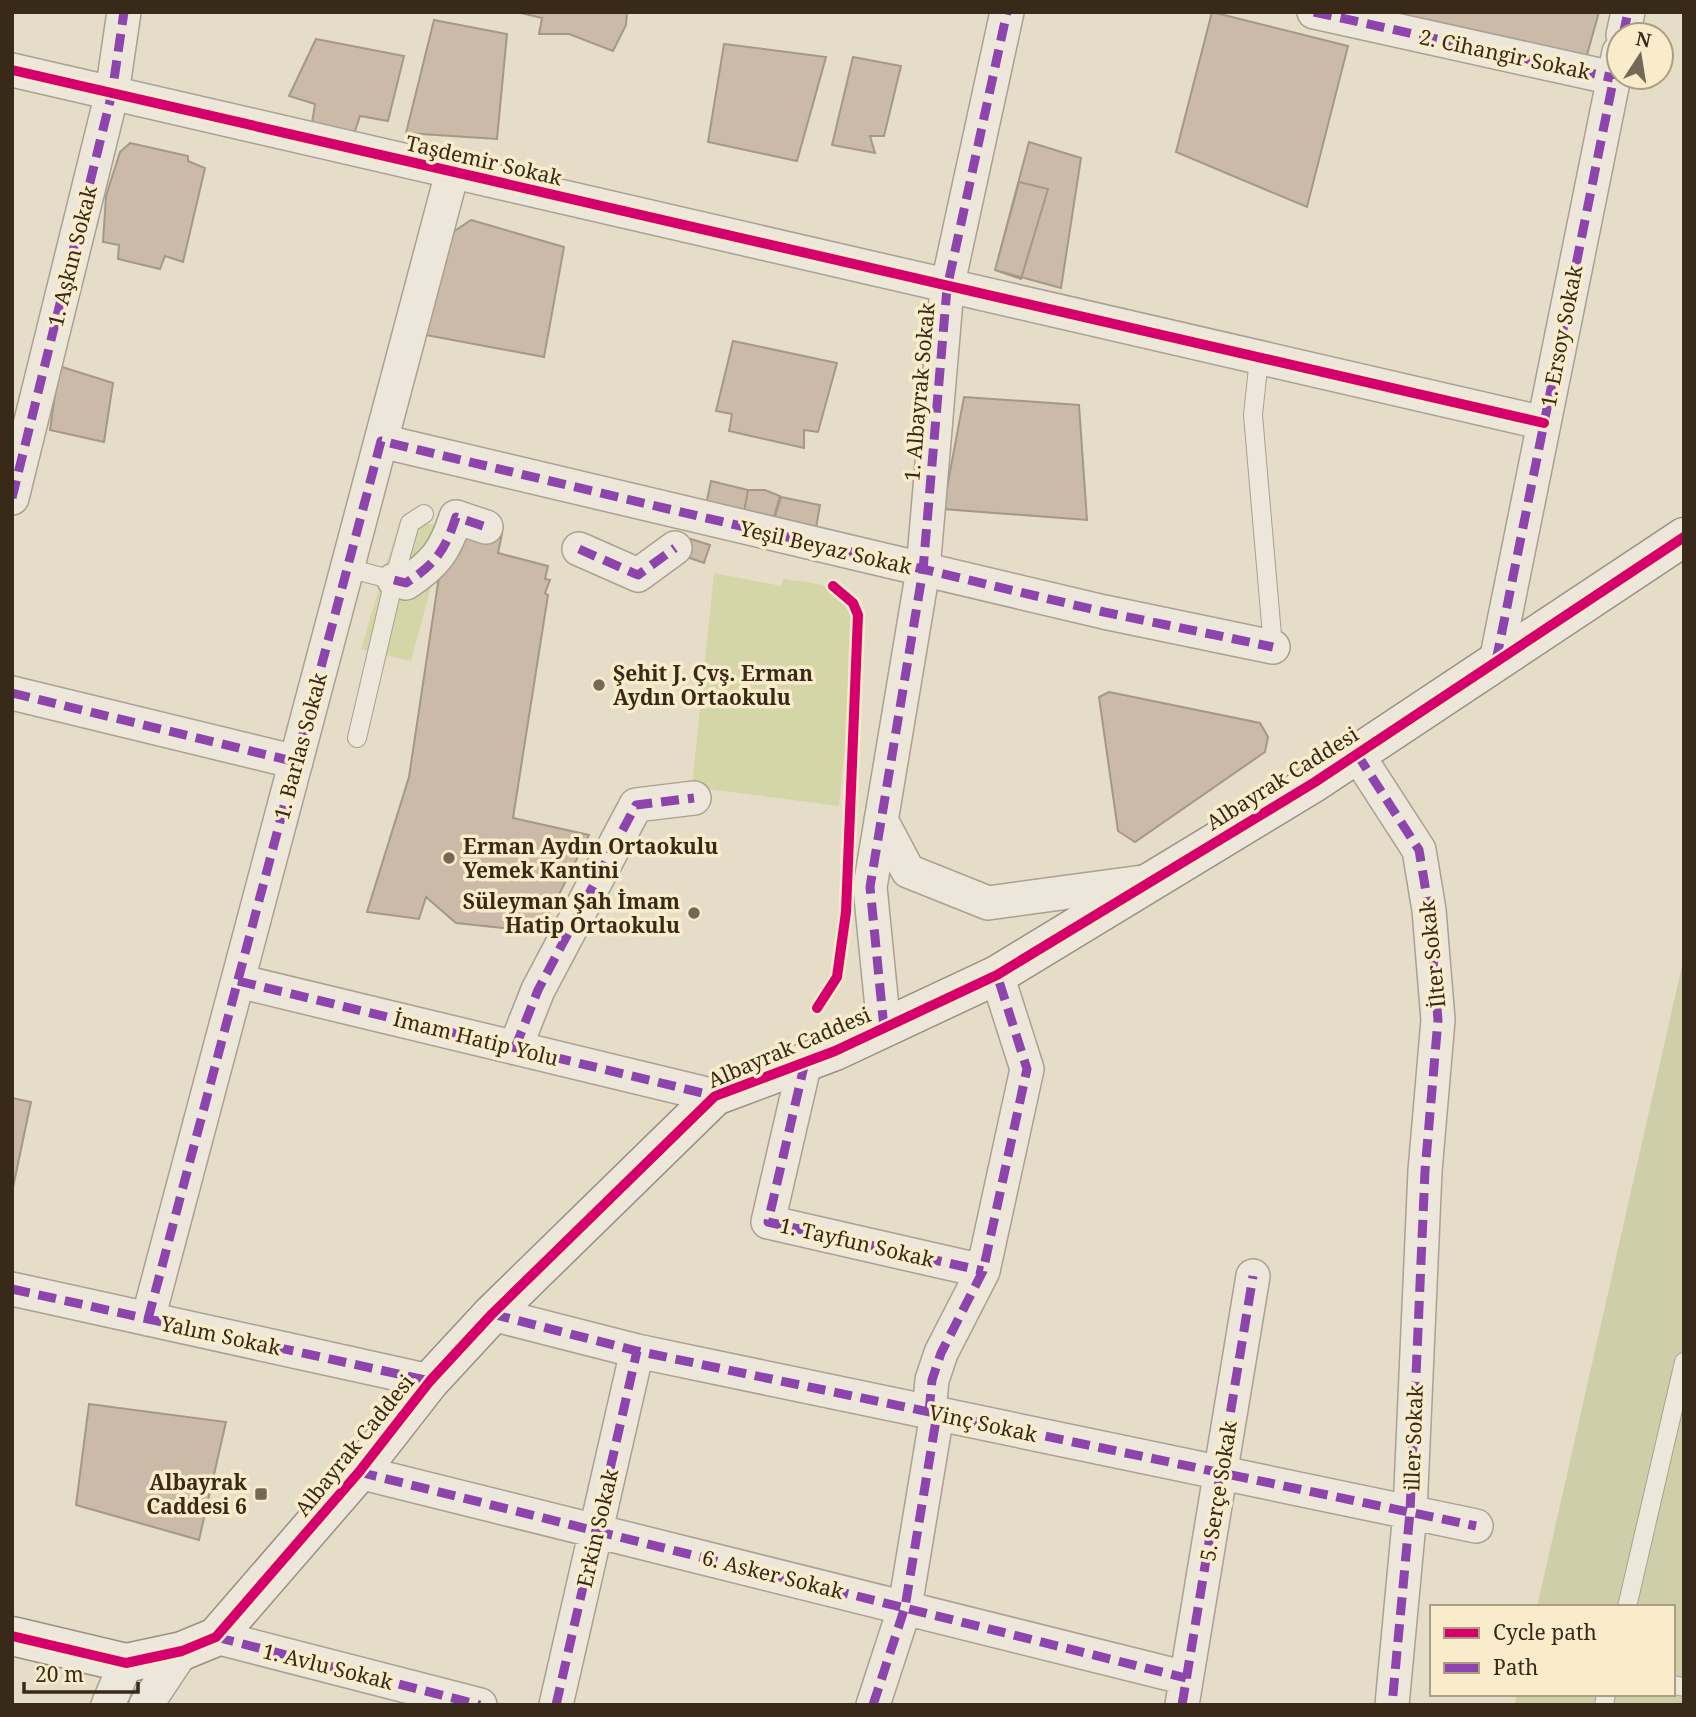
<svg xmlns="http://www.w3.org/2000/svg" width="1696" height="1717" font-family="'Noto Serif',serif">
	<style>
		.green { fill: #d4d6a7 }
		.cemetery { fill: #cecfa8 }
		.building { fill: #cabaa7; stroke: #a59887; stroke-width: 2 }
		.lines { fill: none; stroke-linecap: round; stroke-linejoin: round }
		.lane-casing { stroke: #a9a191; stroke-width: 20 }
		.street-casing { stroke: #a9a191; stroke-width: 36 }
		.secondary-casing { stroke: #999081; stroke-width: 41 }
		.lane { stroke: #ece7da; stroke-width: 18 }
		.street { stroke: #ece7da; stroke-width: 33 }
		.secondary { stroke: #ece7da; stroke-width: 38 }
		.quiet { stroke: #8e44ad; stroke-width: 9; stroke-dasharray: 18 9; stroke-linecap: butt }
		.cycleway-casing { stroke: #f9ecca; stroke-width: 15 }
		.cycleway { stroke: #d6006c; stroke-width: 10 }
		.poi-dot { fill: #756856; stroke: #f9ecca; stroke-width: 2.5 }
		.labels { text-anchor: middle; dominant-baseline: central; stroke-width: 7; stroke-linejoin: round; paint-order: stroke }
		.street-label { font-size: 21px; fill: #382919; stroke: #f9ecca }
		.poi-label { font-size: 21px; font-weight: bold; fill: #382919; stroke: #f9ecca; text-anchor: start }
	</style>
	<rect width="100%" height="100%" fill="#e5ddc7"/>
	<path class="green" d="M400,519l47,8 -36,134 -50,-12z
		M714,573l67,13 2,-7c31,4 59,4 75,36l-19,191 -147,-19z"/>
	<path class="cemetery" d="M1684,957v748h-170l3,-11h156v-87h-136z"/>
	<path class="building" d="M627,12l-1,13 -13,26 -44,-17h-30l3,-16 -21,-5z
		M1212,12l136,34 -41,161 -131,-55z
		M1393,12h206l-18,64 -191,-46z
		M434,20l73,14 -10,105 -91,-6z
		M316,39l88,17 -16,65 -28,-5 -6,18 -42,-11 3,-19 -26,-8z
		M724,44l102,13 -29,104 -89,-19z
		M853,57l48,9 -17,70h-14l5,17 -43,-8z
		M1029,142l52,16 -20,130 -66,-18z
		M130,143l58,13v5l17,7 -22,94 -18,-6 -5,13 -42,-10 1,-14 -16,-3 3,-46 14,-44z
		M1019,182l29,7 -27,90 -26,-9z
		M471,220l93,27 -20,110 -129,-24 26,-93z
		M733,341l104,22 -19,69 -14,-2v18l-75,-17 3,-17 -16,-3z
		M59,366l54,17 -9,59 -54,-12z
		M964,397l115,8 8,115 -144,-11z
		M711,481l37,9 -6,33 -37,-13z
		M748,490h17l15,6 -9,31 -29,-4z
		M781,497l39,8 -5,29 -43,-8z
		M457,523l45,11 -4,19 50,13 -3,13 5,1 -5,13 3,2 -35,223 76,17 -49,97 -84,-9 -30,-26 -7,22 -52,-7 42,-135 32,-214z
		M691,539l19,6 -6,18 -17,-6z
		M1109,692l151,31 8,14 -3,15 -130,90 -17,-11 -19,-134z
		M12,1098l19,4 -19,90z
		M89,1404l137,18 -27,118 -123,-35z"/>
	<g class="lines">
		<defs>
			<path id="lane" d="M1259,358l-6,57 20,232
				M347,568l47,12 16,-57 14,-9
				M357,738l37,-158
				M1627,1607l57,-245
				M1673,1685l11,2
				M1604,1705l2,-11"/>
			<path id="street" d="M1314,12l299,66
				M1623,35l5,-23
				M12,70l1532,353
				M381,441l723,171 169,35
				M12,498l100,-405 12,-81
				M579,549l59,26 37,-27
				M394,580l12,3c29,-19 39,-32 50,-66l30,10
				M1496,661l123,-609
				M12,693l284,69
				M1357,754l62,96 10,60 9,110 -13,151 -15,341 -18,193
				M881,820l27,51 80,32 162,-22
				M238,981l477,115
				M884,1028l-14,-141 53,-317 24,-282 60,-276
				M515,1048l23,-58 98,-185 58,-7
				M805,1062l-37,160 215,49
				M12,1289l418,92
				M492,1314l145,37 839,175
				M148,1319l304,-1146
				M929,1412l3,-32 9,-27 42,-82 44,-202 -30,-94
				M359,1472l827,206
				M216,1637l264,68
				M108,1705l18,-42
				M146,1705l36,-54
				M556,1705l81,-354
				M873,1705l32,-98 32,-193
				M1182,1705l71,-429"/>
			<path id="secondary" d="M12,1636l114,27 56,-12 34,-14 143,-165 71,-91 62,-67 223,-218 120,-45 162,-76 318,-193 369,-245"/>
		</defs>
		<use href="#lane" class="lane-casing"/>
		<use href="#street" class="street-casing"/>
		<use href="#secondary" class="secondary-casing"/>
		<use href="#lane" class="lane"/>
		<use href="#street" class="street"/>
		<use href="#secondary" class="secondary"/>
		<path class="quiet" d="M1314,12l299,66
			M1623,35l5,-23
			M12,498l100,-405 12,-81
			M579,549l59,26 37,-27
			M394,580l12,3c29,-19 39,-32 50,-66l30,10
			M1496,661l123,-609
			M12,693l284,69
			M1357,754l62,96 10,60 9,110 -13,151 -15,341 -18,193
			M238,981l477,115
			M884,1028l-14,-141 53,-317 24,-282 60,-276
			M515,1048l23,-58 98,-185 58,-7
			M805,1062l-37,160 215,49
			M12,1289l418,92
			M492,1314l145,37 839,175
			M148,1319l233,-878 723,171 169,35
			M929,1412l3,-32 9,-27 42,-82 44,-202 -30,-94
			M359,1472l827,206
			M216,1637l264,68
			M556,1705l81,-354
			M873,1705l32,-98 32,-193
			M1182,1705l71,-429"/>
		<defs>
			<path id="cycleway" d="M12,70l1532,353
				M817,1008l20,-31 9,-65 12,-297 -5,-12 -20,-17
				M12,1636l114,27 56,-12 34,-14 143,-165 71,-91 62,-67 223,-218 120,-45 162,-76 318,-193 369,-245"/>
		</defs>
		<use href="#cycleway" class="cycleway-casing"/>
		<use href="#cycleway" class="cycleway"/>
	</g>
	<g class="poi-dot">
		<circle cx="599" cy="685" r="7"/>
		<circle cx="449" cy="858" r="7"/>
		<circle cx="694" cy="913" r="7"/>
		<rect x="254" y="1487" width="14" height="14" rx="3.5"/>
	</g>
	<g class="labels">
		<g class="street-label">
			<text transform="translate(1505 54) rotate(12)">2. Cihangir Sokak</text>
			<text transform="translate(484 160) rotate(13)">Taşdemir Sokak</text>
			<text transform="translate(72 256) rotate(-76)">1. Aşkın Sokak</text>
			<text transform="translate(1561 336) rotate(-79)">1. Ersoy Sokak</text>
			<text transform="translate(919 392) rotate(-85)">1. Albayrak Sokak</text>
			<text transform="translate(826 547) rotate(13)">Yeşil Beyaz Sokak</text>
			<text transform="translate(300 746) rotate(-75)">1. Barlas Sokak</text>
			<text transform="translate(1282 778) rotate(-32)">Albayrak Caddesi</text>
			<text transform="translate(1432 954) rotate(-96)">İlter Sokak</text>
			<text transform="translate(476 1038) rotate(14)">İmam Hatip Yolu</text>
			<text transform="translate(789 1047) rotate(-23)">Albayrak Caddesi</text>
			<text transform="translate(857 1242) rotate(13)">1. Tayfun Sokak</text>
			<text transform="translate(221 1335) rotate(12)">Yalım Sokak</text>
			<text transform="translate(983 1423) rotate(12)">Vinç Sokak</text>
			<text transform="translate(1413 1438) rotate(-88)">iller Sokak</text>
			<text transform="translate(354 1445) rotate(-51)">Albayrak Caddesi</text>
			<text transform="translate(1218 1491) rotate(-81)">5. Serçe Sokak</text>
			<text transform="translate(597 1528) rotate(-77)">Erkin Sokak</text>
			<text transform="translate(773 1574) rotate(14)">6. Asker Sokak</text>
			<text transform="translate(328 1666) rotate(14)">1. Avlu Sokak</text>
		</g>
		<g class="poi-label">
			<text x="613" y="673">Şehit J. Çvş. Erman<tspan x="613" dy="24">Aydın Ortaokulu</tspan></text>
			<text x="463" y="846">Erman Aydın Ortaokulu<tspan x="463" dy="24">Yemek Kantini</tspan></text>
			<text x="680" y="901" text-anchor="end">Süleyman Şah İmam<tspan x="680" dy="24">Hatip Ortaokulu</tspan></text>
			<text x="247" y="1482" text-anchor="end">Albayrak<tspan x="247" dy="24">Caddesi 6</tspan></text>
		</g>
	</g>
	<rect width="1696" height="1717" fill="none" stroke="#382919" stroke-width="28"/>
	<rect x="1430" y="1605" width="245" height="91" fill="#f9ecca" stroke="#ac9e83" stroke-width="2"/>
	<rect x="1444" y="1628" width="35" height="10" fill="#d6006c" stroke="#ac9e83" stroke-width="2"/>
	<text x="1493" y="1640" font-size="21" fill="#382919">Cycle path</text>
	<rect x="1444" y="1663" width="35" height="10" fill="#8e44ad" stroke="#ac9e83" stroke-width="2"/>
	<text x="1493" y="1675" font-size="21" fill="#382919">Path</text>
	<g transform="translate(1640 56) rotate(12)"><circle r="33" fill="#f9ecca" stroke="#ac9e83" stroke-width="2"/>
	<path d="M0-5L12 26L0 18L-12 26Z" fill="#756856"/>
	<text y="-10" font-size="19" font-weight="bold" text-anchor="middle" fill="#382919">N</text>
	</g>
	<path d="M24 1682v10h114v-10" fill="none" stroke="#382919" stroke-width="3.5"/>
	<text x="35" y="1682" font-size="21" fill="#382919" stroke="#f9ecca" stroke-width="5" paint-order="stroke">20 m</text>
</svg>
